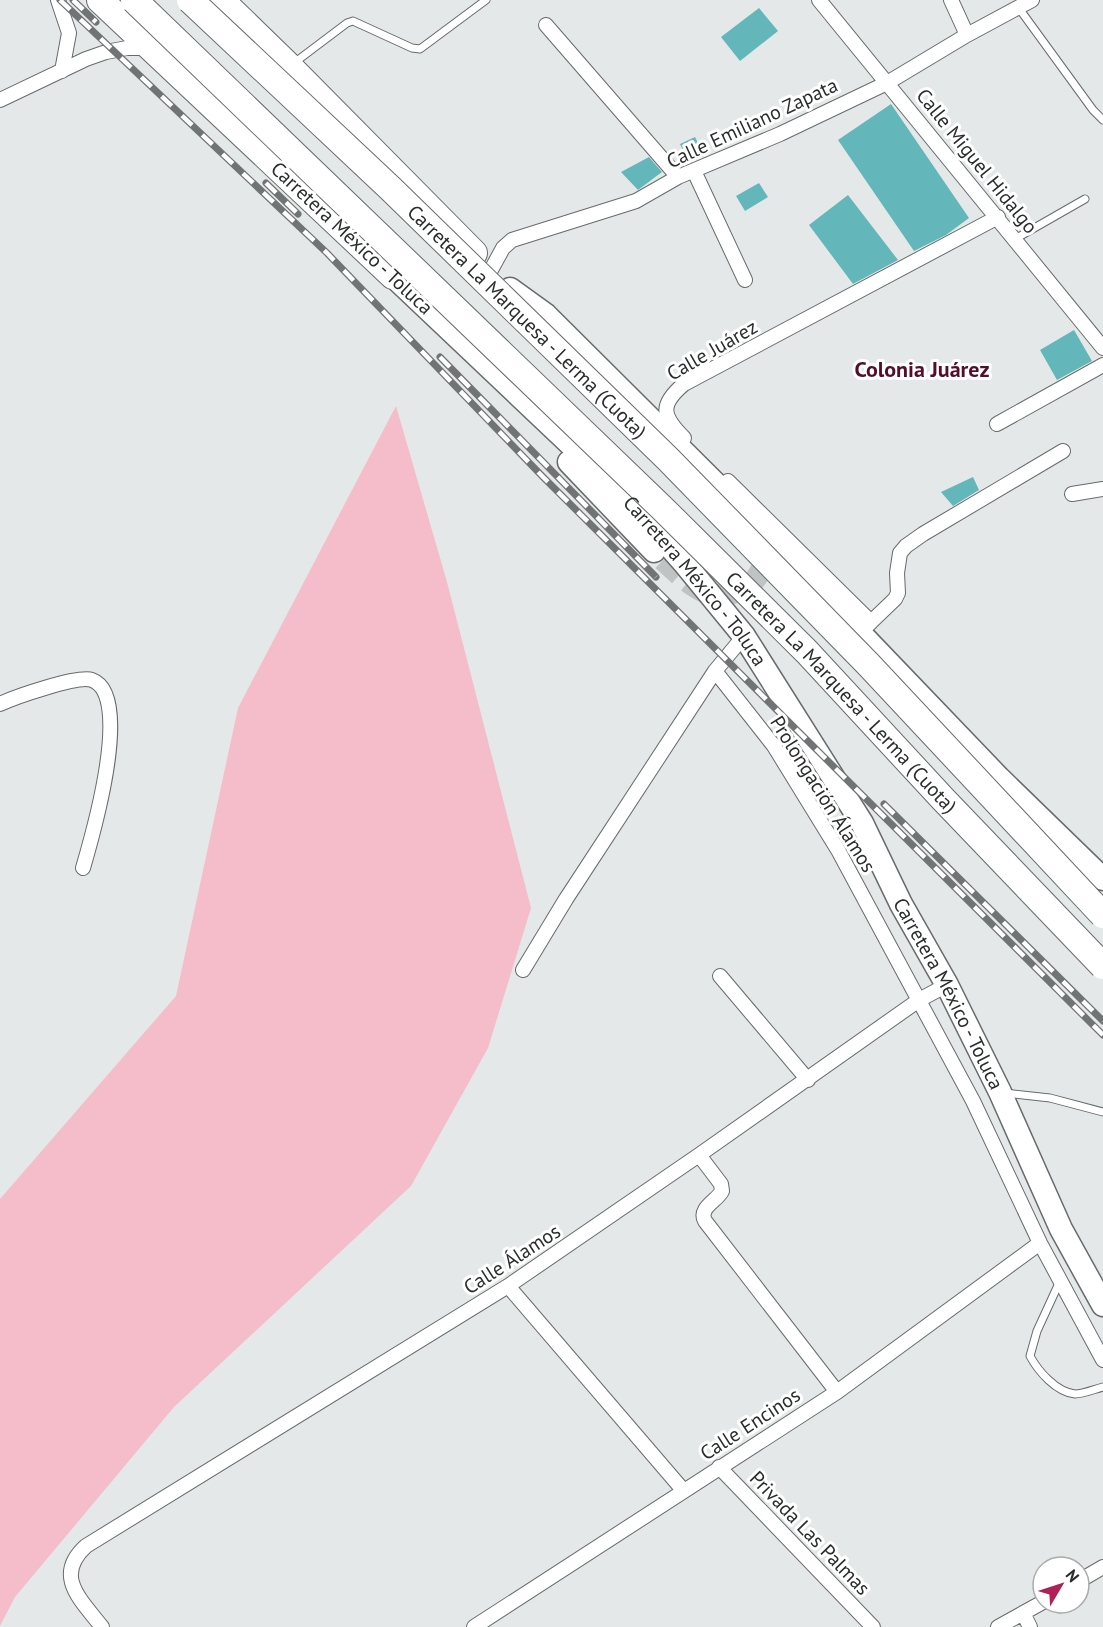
<svg xmlns="http://www.w3.org/2000/svg" width="1103" height="1627" font-family="'PT Sans',sans-serif">
	<style>
		.green { fill: #f4bdc9 }
		.building { fill: #63b7bb }
		.lines { fill: none; stroke-linecap: round; stroke-linejoin: round }
		.primary-tunnel { stroke: #bfc3c3; stroke-width: 22; stroke-dasharray: 22 11; stroke-linecap: butt }
		.service-casing { stroke: #676b6b; stroke-width: 9 }
		.minor-casing { stroke: #676b6b; stroke-width: 16 }
		.primary-casing { stroke: #676b6b; stroke-width: 25 }
		.motorway-casing { stroke: #676b6b; stroke-width: 28 }
		.service { stroke: #fff; stroke-width: 7 }
		.minor { stroke: #fff; stroke-width: 14 }
		.primary { stroke: #fff; stroke-width: 22 }
		.motorway { stroke: #fff; stroke-width: 26 }
		.rail-casing { stroke: #717474; stroke-width: 7 }
		.rail { stroke: #fff; stroke-width: 4.5; stroke-dasharray: 14; stroke-linecap: butt }
		.motorway-bridge-casing { stroke: #676b6b; stroke-width: 28; stroke-linecap: butt }
		.motorway-bridge { stroke: #fff; stroke-width: 26 }
		.labels { text-anchor: middle; dominant-baseline: central; stroke-width: 6; stroke-linejoin: round; paint-order: stroke }
		.street-label { font-size: 20px; fill: #2b2d2d; stroke: #fff }
		.quarter-label { font-size: 22px; font-weight: bold; fill: #530f27; stroke: #fff }
	</style>
	<rect width="100%" height="100%" fill="#e4e8e8"/>
	<path class="green" d="M396,406l51,176 84,326 -43,140 -77,138 -237,221 -159,190 -15,29v-427l176,-203 62,-288z"/>
	<path class="building" d="M759,8l19,23 -38,30 -19,-24z
		M891,104l78,114 -23,17 -32,16 -76,-111z
		M695,137l9,19 -15,6 -9,-18z
		M649,157l13,15 -24,18 -17,-18z
		M759,183l9,14 -23,14 -9,-15z
		M848,195l50,65 -45,24 -44,-59z
		M1074,330l18,31 -35,19 -17,-30z
		M973,477l6,13 -26,16 -12,-14z"/>
	<g class="lines">
		<path class="primary-tunnel" d="M663,560c15,14 30,29 49,35 5,1 9,0 14,-1 27,-2 43,-26 38,-52"/>
		<defs>
			<path id="service" d="M1018,7l75,103 10,10
				M294,63l53,-40 6,-2 59,27 8,1 66,-49
				M1015,239l70,-40
				M1005,1093l45,5 53,14
				M1060,1281l-23,50 -7,25c8,15 26,36 45,38 8,0 20,-5 28,-7"/>
			<path id="minor" d="M58,0l11,33 -7,38
				M819,0l284,348
				M951,0l16,35
				M546,25l132,152
				M0,100l86,-41 20,-7 21,-4h22
				M694,171l51,109
				M491,270l12,-22 9,-8 124,-39 42,-24 102,-43 107,-51 80,-48 65,-35
				M997,424l106,-59
				M684,438c-22,-22 -25,-33 0,-54l314,-167
				M728,481l143,141 -11,11
				M1072,494l31,-5
				M871,622l24,-23 3,-6 -1,-20 3,-20 6,-7 17,-12 140,-83
				M715,671l59,75 64,104 135,251 67,142 63,117
				M0,704c15,-7 78,-29 92,-24 42,15 0,157 -9,188
				M523,970l43,-71 149,-228 29,-35
				M720,976l88,104
				M699,1155l22,29 1,7c-5,10 -24,17 -17,30l132,171
				M508,1286l175,204
				M719,1467l154,160
				M1079,1581l24,-14
				M1023,1613l7,14
				M102,1627c-21,-27 -49,-51 -16,-81l422,-260 191,-131 220,-155 28,-15
				M474,1627l363,-235 203,-149
				M998,1627l45,-25"/>
			<g id="primary">
				<path id="s1" d="M393,276l229,217 63,71 59,72 118,187 39,81 46,81 53,107 61,137 42,76"/>
				<path d="M510,289l36,26 186,185"/>
				<path d="M569,462l85,89"/>
				<path d="M735,510l125,123 139,145 104,101"/>
			</g>
			<path id="motorway" d="M100,0l293,276
				M221,0l68,66 185,187"/>
		</defs>
		<use href="#service" class="service-casing"/>
		<use href="#minor" class="minor-casing"/>
		<use href="#primary" class="primary-casing"/>
		<use href="#motorway" class="motorway-casing"/>
		<use href="#service" class="service"/>
		<use href="#minor" class="minor"/>
		<use href="#primary" class="primary"/>
		<use href="#motorway" class="motorway"/>
		<defs>
			<path id="rail" d="M60,0l267,253 216,224 560,558
				M73,0l23,22
				M266,183l32,31
				M440,357l216,220
				M884,804l219,217"/>
		</defs>
		<use href="#rail" class="rail-casing"/>
		<use href="#rail" class="rail"/>
		<defs>
			<g id="motorway-bridge">
				<path id="s2" d="M134,0l527,507 146,145 136,147 160,167"/>
				<path id="s3" d="M190,0l200,188 278,271 201,206 234,250"/>
			</g>
		</defs>
		<use href="#motorway-bridge" class="motorway-bridge-casing"/>
		<use href="#motorway-bridge" class="motorway-bridge"/>
	</g>
	<g class="labels">
		<g class="street-label">
			<text transform="translate(752 123) rotate(-25)">Calle Emiliano Zapata</text>
			<text transform="translate(977 161) rotate(51)">Calle Miguel Hidalgo</text>
			<text transform="translate(352 238) rotate(43)">Carretera México - Toluca</text>
			<text stroke="none"><textPath href="#s3" startOffset="466">Carretera La Marquesa - Lerma (Cuota)</textPath></text>
			<text transform="translate(712 350) rotate(-30)">Calle Juárez</text>
			<text stroke="none"><textPath href="#s1" startOffset="430">Carretera México - Toluca</textPath></text>
			<text stroke="none"><textPath href="#s2" startOffset="990">Carretera La Marquesa - Lerma (Cuota)</textPath></text>
			<text transform="translate(823 794) rotate(58)">Prolongación Álamos</text>
			<text stroke="none"><textPath href="#s1" startOffset="916">Carretera México - Toluca</textPath></text>
			<text transform="translate(512 1259) rotate(-33)">Calle Álamos</text>
			<text transform="translate(750 1424) rotate(-33)">Calle Encinos</text>
			<text transform="translate(810 1533) rotate(46)">Privada Las Palmas</text>
		</g>
		<g class="quarter-label">
			<text x="922" y="369">Colonia Juárez</text>
		</g>
	</g>
	<g transform="translate(1061 1585) rotate(51)"><circle r="28" fill="#ffffff" stroke="#aaabab" stroke-width="1.5"/>
	<path d="M0-4.5L10 22L0 15L-10 22Z" fill="#af2057"/>
	<text y="-9" font-size="16" font-weight="bold" text-anchor="middle" fill="#2b2d2d">N</text>
	</g>
</svg>
